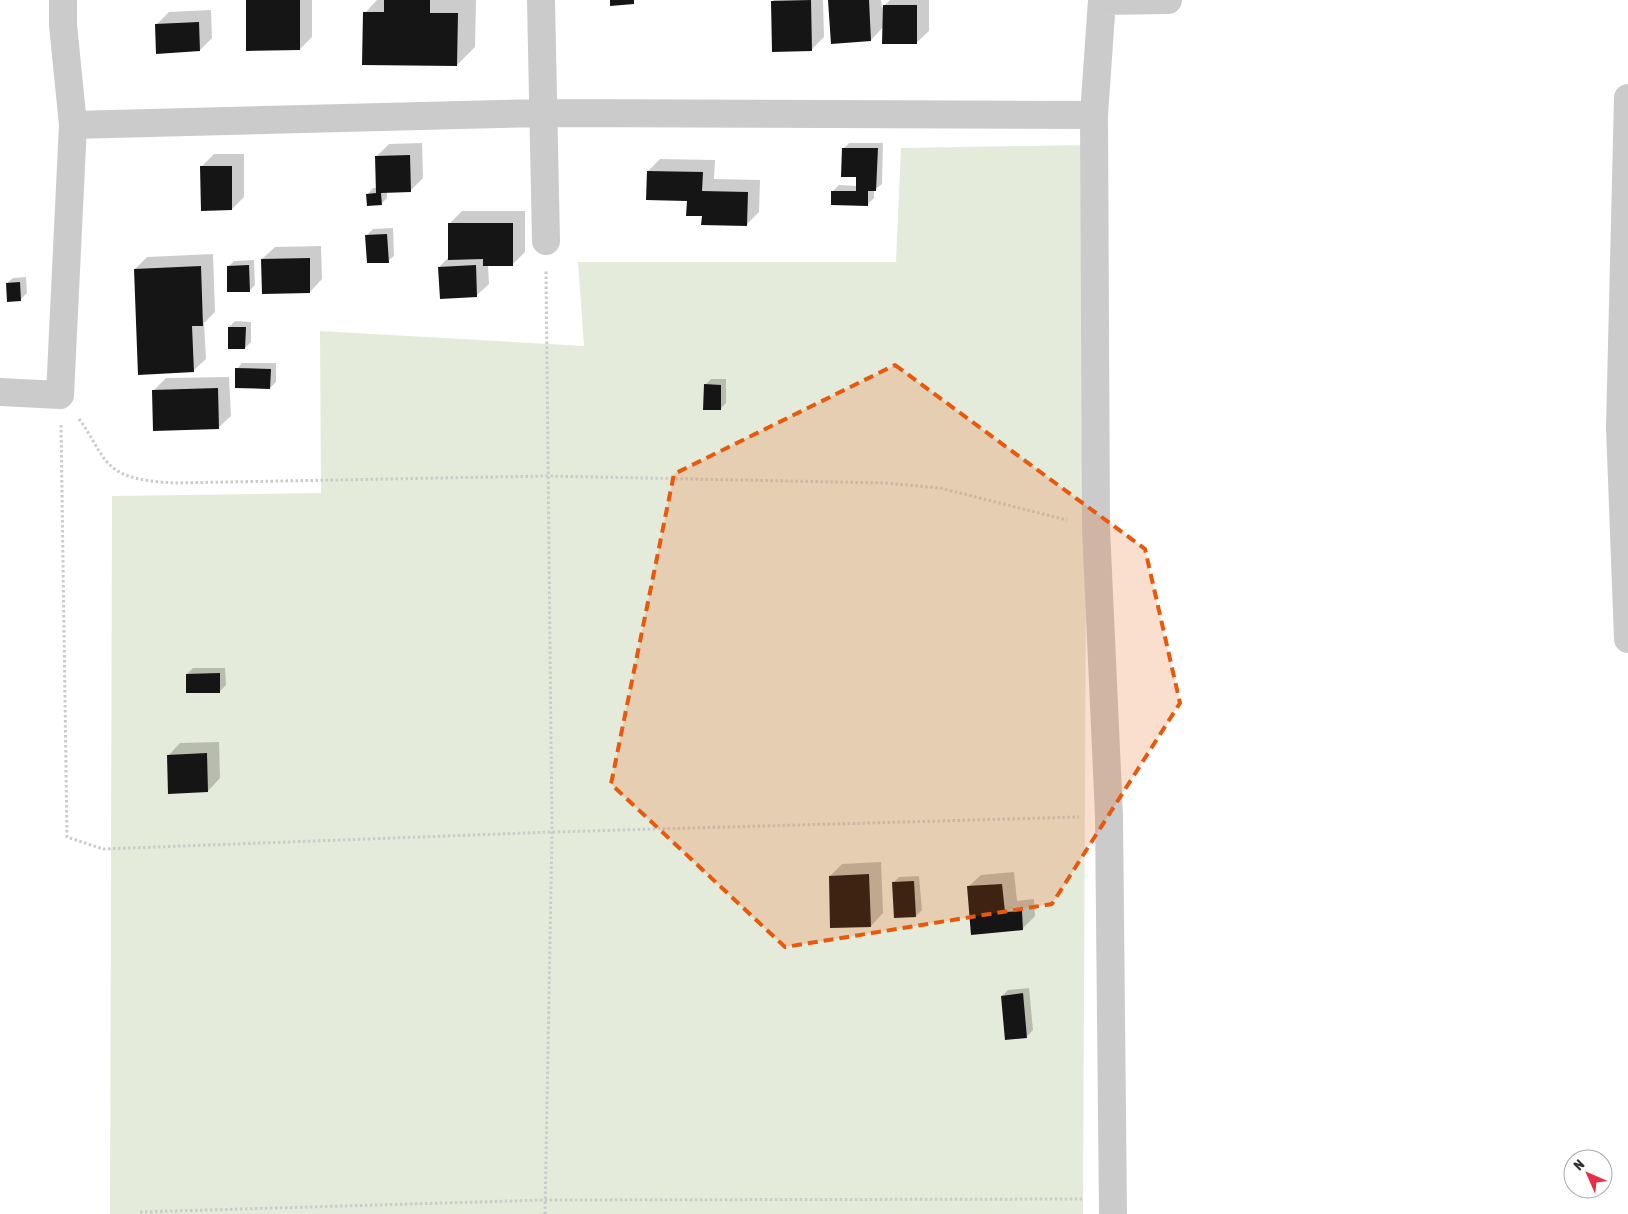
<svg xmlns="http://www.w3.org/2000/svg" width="1628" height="1214" font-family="'Asap Condensed',sans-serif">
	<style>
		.green { fill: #e5ebdb }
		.shadow { fill: #0003 }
		.building { fill: #151515 }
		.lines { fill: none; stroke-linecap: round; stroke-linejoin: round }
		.path { stroke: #cbcbcb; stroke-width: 3; stroke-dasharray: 2.5 2.5; stroke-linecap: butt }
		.minor { stroke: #cbcbcb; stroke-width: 28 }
		.marked { fill: #e8590c; fill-opacity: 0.2; stroke: #e8590c; stroke-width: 4; stroke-dasharray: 10 6; stroke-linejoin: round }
	</style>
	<rect width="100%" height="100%" fill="#fff"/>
	<path class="green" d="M1088,145l-5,1069h-973l2,-718 209,-3 -1,-162 264,15 -6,-84h318l5,-114z"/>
	<path class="shadow" d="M248,0h64v37l-12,12z
		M377,0h99l-1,47 -18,18 -92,-52z
		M774,0h49l1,37 -12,12 -39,-48z
		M829,0h52l1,8 8,-8h39v31l-13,12 -32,-17 -13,14z
		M211,10l1,28 -12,12 -43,-26 12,-12z
		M422,143l1,35 -13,13 -23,1v6l-6,6 -13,-10 5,-6h4l-1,-31 13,-13z
		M849,143h34l-1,41 -8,6v8l-6,6 -35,-13 6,-6 19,1v-11l-15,-26z
		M214,154h30v43l-12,12 -31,-42z
		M660,159l55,1 -1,19 46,1 -1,32 -12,12 -44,-9 -15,-15 -40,-29z
		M462,211h63v41l-12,12 -25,1 1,19 -13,12 -37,-29 10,-10v-33z
		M393,228l1,28 -6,5 -21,-26 6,-6z
		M321,246l1,33 -12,13 -48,-33 13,-12z
		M213,254l2,58 -11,11 2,36 -13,12 -58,-102 12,-12z
		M254,260l1,25 -6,6 -21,-24 6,-6z
		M26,277l1,16 -6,6 -14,-16 6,-5z
		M235,321l16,1v20l-6,6 -16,-21z
		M242,363h34v19l-6,6 -33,-19z
		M229,377l2,39 -13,12 -65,-37 13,-13z
		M711,379h15v24l-6,6 -15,-24z
		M193,668h32l1,17 -6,6 -33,-17z
		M219,742l1,36 -12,13 -40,-35 12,-13z
		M881,862l2,51 -12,13 -41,-50 12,-12z
		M1014,872l3,29 17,-2 1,17 -13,13 -54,-42 13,-12z
		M919,876l3,34 -6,6 -23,-33 6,-6z
		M1029,988l4,42 -6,6 -21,3 -4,-43 6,-6z"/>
	<path class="building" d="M246,0h54v50l-54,1z
		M384,0h46v13h28l-1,53 -95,-1 1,-53h21z
		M610,0h24v4l-24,2z
		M811,0l1,51 -40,1 -1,-51z
		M828,0h41l2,41 -40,3z
		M883,5h34v39h-35z
		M199,22l1,29 -44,3 -1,-30z
		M842,148h36l-2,43h-8v15l-37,-1v-14h25v-14h-15z
		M410,155l1,37 -30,1 1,12 -15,1 -1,-12 10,-1 -1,-37z
		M200,166h32v44l-31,1z
		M647,171l56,1 -1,19 46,1 -1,34 -46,-1 1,-9h-16l1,-15 -41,-1z
		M448,223h65v43h-30v-7l-35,1z
		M387,234l2,29h-22l-2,-28z
		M310,258v35l-48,1 -1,-35z
		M249,265l1,27h-23v-26z
		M476,265l1,32 -37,2 -2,-32z
		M201,266l2,60h-11l2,46 -56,3 -4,-106z
		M20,282l1,19 -14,1 -1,-19z
		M228,327h18l-1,22h-17z
		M235,368l36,1 -1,20 -35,-1z
		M704,384l17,1v25h-18z
		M218,388l1,41 -66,2 -1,-41z
		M220,673v20h-34v-19z
		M207,753l1,39 -40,2 -1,-39z
		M869,874l2,53 -41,1 -1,-52z
		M914,881l2,36 -22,1 -2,-36z
		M1002,884l3,28 17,-1 1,19 -52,5 -4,-49z
		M1023,993l4,45 -22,2 -4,-44z"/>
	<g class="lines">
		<path class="path" d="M79,419c10,13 17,29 27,42 17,20 45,20 68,22l373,-7 338,7 55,5 127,32
			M61,425l6,412 36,12 449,-17 527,-15
			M140,1212l405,-12 537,-1
			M545,1214l7,-382 -6,-562"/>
		<path class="minor" d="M541,0l5,241
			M1102,0l-8,115 2,413 13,288 4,398
			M1102,1l66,-1
			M1628,98l-8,329 8,212
			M73,125l469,-12 552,2
			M0,392l60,3 13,-270 -10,-100v-25"/>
	</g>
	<path class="marked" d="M895,365l250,184 35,154 -128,201 -267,43 -174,-163 63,-310z"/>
	<g transform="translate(1588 1174) rotate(315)"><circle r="24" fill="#ffffff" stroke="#ababab"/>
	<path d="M0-4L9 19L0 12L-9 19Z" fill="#e62e46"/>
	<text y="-8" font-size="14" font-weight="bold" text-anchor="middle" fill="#2e2e2e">N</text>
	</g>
</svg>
